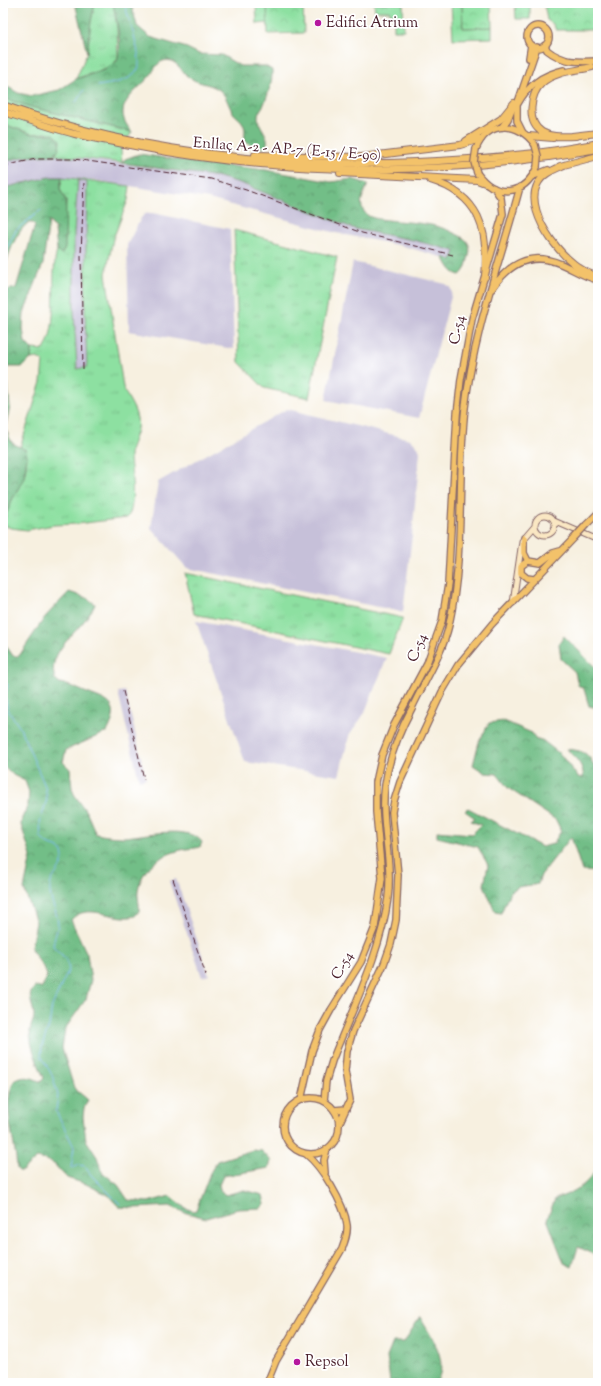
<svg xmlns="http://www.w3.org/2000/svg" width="601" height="1386" font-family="'Sorts Mill Goudy',serif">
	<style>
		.industrial { fill: #c6c0d9 }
		.grass { fill: url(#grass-tufts); stroke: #6c8066; fill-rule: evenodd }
		.forest { fill: url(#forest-crowns); stroke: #5e6e59; fill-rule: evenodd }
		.park { fill: url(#park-crowns); stroke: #6c8066 }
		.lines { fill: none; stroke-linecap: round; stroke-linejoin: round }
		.stream { stroke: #7cbbf0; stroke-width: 1 }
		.secondary-casing { stroke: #87686a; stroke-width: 7 }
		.primary-casing { stroke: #87686a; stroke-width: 8 }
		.trunk-casing { stroke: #87686a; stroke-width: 8 }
		.motorway-casing { stroke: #87686a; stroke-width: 8 }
		.secondary { stroke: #fae7c3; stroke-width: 5 }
		.primary { stroke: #f3c26a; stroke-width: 5.5 }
		.trunk { stroke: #f3c26a; stroke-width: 5.5 }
		.motorway { stroke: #f3c26a; stroke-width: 6 }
		.rail { stroke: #4a1f2b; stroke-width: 1; stroke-dasharray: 6 3; stroke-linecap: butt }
		.primary-bridge-casing { stroke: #87686a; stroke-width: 8; stroke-linecap: butt }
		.trunk-bridge-casing { stroke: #87686a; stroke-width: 8; stroke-linecap: butt }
		.primary-bridge { stroke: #f3c26a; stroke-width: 5.5 }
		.trunk-bridge { stroke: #f3c26a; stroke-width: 5.5 }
		.poi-dot { fill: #b5179e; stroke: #fff; stroke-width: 1.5 }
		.labels { text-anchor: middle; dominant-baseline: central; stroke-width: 3.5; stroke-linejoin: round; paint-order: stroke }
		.poi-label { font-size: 15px; fill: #4a1f2b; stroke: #fff; text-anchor: start }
		.street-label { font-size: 15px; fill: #4a1f2b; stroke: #fff }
	</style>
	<defs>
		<pattern id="grass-tufts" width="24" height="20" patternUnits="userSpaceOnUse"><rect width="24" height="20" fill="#8de0a1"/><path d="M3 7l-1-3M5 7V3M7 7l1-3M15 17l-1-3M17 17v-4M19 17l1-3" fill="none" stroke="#7bc08b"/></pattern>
		<pattern id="forest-crowns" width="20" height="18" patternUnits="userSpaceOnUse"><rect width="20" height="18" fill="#72be87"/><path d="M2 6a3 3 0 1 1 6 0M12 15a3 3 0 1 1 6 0" fill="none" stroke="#609a6f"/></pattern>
		<pattern id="park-crowns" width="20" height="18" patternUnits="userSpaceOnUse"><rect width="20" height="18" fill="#8de0a1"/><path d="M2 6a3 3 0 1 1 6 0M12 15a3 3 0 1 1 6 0" fill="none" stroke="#7bc08b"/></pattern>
	</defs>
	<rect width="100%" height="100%" fill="#fff"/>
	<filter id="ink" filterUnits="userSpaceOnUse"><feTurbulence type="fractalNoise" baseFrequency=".025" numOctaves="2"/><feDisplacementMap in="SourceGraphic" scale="8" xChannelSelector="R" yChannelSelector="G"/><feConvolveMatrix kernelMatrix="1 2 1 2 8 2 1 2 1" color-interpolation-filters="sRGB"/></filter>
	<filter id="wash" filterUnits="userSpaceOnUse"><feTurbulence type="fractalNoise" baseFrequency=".012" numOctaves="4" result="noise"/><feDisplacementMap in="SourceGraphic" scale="16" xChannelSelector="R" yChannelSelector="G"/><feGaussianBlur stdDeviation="0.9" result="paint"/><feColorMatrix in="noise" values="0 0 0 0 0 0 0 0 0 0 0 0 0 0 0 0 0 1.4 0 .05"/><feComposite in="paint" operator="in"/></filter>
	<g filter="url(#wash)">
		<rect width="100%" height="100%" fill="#f7f0e0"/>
		<path class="industrial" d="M53,155l166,22 21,6 115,46 58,11 42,11 -3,9 -49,-14 -67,-13 -127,-34 -115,-19 -45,-3 -46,11v-26l20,-5z
			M77,180l10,2 -2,131 2,55 -10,1 -3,-58v-78z
			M152,213l78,16 4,120 -105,-18 -2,-86 14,-27 4,-4z
			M353,262l93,22 4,3 2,6 -33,125 -93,-18z
			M287,409l123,30 8,8 2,5 -8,83 -9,77 -216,-44 -36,-40 7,-46z
			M196,621l191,37 -23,56 -15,22 -10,40 -94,-14z
			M125,691l21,87 -7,2 -21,-88z
			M176,879l33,96 -7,2 -33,-96z"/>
		<path class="grass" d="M95,3h18l4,24 1,30c-5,14 -30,16 -42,22l11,-26 4,-32z
			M451,3h11l1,25 29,-1v11l-39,1z
			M515,3h15v16h-14z
			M267,5l1,18 -11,1 -1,-18z
			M3,98l28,9 101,25 -11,17 1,14 -69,-8 4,-3 3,-9 -13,-10 -15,1 -29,-10z
			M62,177l68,9 -2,14 -15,39 -7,35 17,113c4,11 12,20 14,31 3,16 -8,26 -7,40 1,11 7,54 -4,60l-49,6 -23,1 -27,5 -16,-2 -8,-3v-2l9,-23 13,-25 2,-19 -4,-7 -3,-1 21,-66 2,-21 -6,-3 -6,1 1,-10 12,1c16,-26 5,-71 13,-99l3,2 6,-15 -2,-12 2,-25 -6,-12zM78,180l9,2 -2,131 2,54 -10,2 -3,-58v-78z
			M234,230l103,27 -28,141 -45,-10 -25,-26z
			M185,573l218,45 -14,36 -195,-40z"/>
		<path class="forest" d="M75,3h20l-4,18 -4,32z
			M113,3h18l6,23 13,11 37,11 12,6 23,1 18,11h25l7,4c1,10 -4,25 -8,34 -2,4 -5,7 -6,11 -1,13 15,21 7,33l-12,-2 -8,-5c-1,-5 1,-11 -1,-15 -2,-6 -6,-8 -10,-12 -6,-7 -7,-20 -16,-25 -9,-6 -21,-5 -31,-13 -6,-6 -13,-19 -24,-15 -7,2 -10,12 -14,16 -16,18 -39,30 -17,55l-101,-25 -28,-9v-14l15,9 14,3 27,-6 17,-11 28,-9 13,-9c6,-14 -1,-43 -4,-58z
			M3,124l29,10h22l6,6 -1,9 -6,6 -30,2 -20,5z
			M139,154l48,7 79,9 65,12 21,-3 16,5c-4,11 -12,20 -1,31 6,4 14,4 21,5 23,3 46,2 66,13 11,5 18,9 15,23 -2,6 -3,15 -9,19 -10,-2 -12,-10 -17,-18l9,3 3,-9 -42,-11 -58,-11 -115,-46 -21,-6 -97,-14 3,-4z
			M49,177h13l-2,12 6,12 -1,47 -3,6 -5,-3 -2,-22 -6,-8 -6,43 -19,49 -1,16 2,13 7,7 -1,10 -9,8h-16l4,40 -5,21 7,15 14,7 1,6 -3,22 -12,22 -9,23v-335zM28,223h5l2,2 -19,63 -9,2 -3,-2c-3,-18 10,-55 24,-65z
			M69,592l18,6 8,6c-1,4 -4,7 -6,10 -12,20 -43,38 -34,65l5,4c9,2 18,6 27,10 22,8 35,12 20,39l-41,18 -3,12 7,7 2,19 2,6 13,19 9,21c10,2 18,3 28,3 18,-1 65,-13 78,5l-2,5c-6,2 -13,1 -19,3 -20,5 -39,17 -43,40 -1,7 2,14 1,21l-4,5c-20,6 -48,-15 -64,4l16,34 4,26 -5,19 -21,30 -3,19 12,40 14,12 -4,8 -1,9 3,23 11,17 5,15 16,13 10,15 20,2 22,-6 15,12 8,3 3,-1 14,-37 7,-12 36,-11 9,1 9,10 -2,7 -46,8 -4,9 2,7 5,3 18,-5 19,5 2,9 -4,4 -23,1 -32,9 -23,-6 -13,-6 -35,2 -16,-1 -11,-12 -22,-11 -19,-6 -13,-14 -8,-4 -9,-2 -15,13h-3l-2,-2c-1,-28 -16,-62 -3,-88 10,-6 18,-4 27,1l3,-4c-6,-15 -14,-30 -14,-47 0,-5 4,-10 4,-15 0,-11 -9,-20 1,-29l7,1 5,-12 -2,-6 -14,-21 5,-27 -12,-33 7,-33 -10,-31 1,-7 6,-13 1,-13 -4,-11 -12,-6 -10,-10v-124l10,15h6l26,-39z
			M564,636l34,34v38l-9,-2 -5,-17 -6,-4 -3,-13 -14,-13 -2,-15z
			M504,721l28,12 4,7h6l18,14 18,23 5,1c2,-12 -8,-20 -16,-29 14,2 21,2 27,17l4,-1v107l-16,-1 -11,-34 -30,38 -3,9 -20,3 -8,5 -9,21 -6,-1 -11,-27 4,-20 -10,-18 -41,-10v-6l35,3 9,-9 -10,-4 4,-3 -10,-7 3,-3 74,39 11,-3 8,-13 -5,-11 -48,-32 -11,-14 -12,-1 -12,-8 6,-23 10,-19z
			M598,1166v90l-20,-9 -6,20 -8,-4 -17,-44 8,-20c20,-7 33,-14 43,-33z
			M420,1317c11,20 30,43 16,66h-46l-3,-26 6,-15h11z"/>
		<path class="park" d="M374,3h29l1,27h-10v-16h-4v-3h-15z
			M462,3h29l1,24 -29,1z
			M544,3h54v27h-42l-3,-6 -6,-4z
			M303,4l1,29 -36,1 -1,-29z"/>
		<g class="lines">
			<path class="stream" d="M97,86c12,-2 35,-4 41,-17 5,-11 -10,-52 -14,-66
				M76,102l8,-12
				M3,257l13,-27 25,-20
				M3,679l5,6 -3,11 3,14 12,18 25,58 2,13 -7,23 1,16 6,6 12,4c11,13 -4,24 -8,34 -5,15 7,28 7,43 -1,7 -4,13 -5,21l12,12 4,11 -17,37 -3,20 -7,20 -1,10 11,19 6,20 -2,16 18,36 -3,21 8,-3 6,1 6,9 29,29"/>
		</g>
	</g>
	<g filter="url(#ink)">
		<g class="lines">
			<defs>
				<path id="secondary" d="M535 525a10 10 0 1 1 20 0a10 10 0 1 1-20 0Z
					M554,521l44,19
					M513,603l9,-62 13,-15"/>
				<path id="primary" d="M527 37a11 11 0 1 1 22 0a11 11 0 1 1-22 0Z
					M545,45l2,5c16,13 32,12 51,11
					M529,58l2,-13
					M517,105c11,-20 25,-30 47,-35
					M502,127l6,-8 5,-13
					M522,131l-5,-10v-16l20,-58
					M586,525l12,-12
					M524,538v15l4,8 12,2 13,-10 7,-2
					M528,561l-7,5v7l6,5 7,1
					M334,1110l12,-1
					M339,1124l11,-24 -5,-29 2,-20 6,-20 31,-67 7,-20 5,-24 2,-45 -6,-63 2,-11 6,-19 42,-90 16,-27 34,-41 82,-86
					M325,1173l-1,-13 3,-11
					M267,1383l9,-22 66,-112c3,-8 6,-16 5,-24 -3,-22 -25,-58 -41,-71"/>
				<path id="trunk" d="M476,149c12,-29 43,-28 59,-4
					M477,173c19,26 47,23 60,-6
					M492,289c17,-26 39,-38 69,-25 12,5 23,13 37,16
					M283 1126a28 28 0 1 1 56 0a28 28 0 1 1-56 0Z
					M301,1100l11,-49 8,-21 11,-20 30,-48 14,-35 7,-49 -6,-66v-30l6,-27 12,-30 33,-62 15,-42 6,-37 9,-170 4,-35 11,-60 31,-105 -2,-16 -7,-10
					M324,1101l2,-20 6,-20c20,-52 49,-108 56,-163 5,-38 -8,-75 -3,-113 4,-27 14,-53 27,-77 13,-28 30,-53 37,-83 16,-71 8,-146 16,-217 9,-78 35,-146 55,-221"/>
				<path id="motorway" d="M3,105c147,53 311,66 466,54 43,-3 87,-7 129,-16
					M3,112c24,7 48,16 72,22 20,5 40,8 60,12 153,30 309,31 463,3
					M529,136l24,2
					M572,136l26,-3
					M576,136c-11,0 -24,2 -34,-4 -16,-10 -12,-38 0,-49 13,-12 34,-12 50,-16
					M466,141l35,-22 13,-16
					M255,155l106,2 99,-12 21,-6
					M564,165c-11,5 -22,9 -27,20 -14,29 32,87 61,91
					M560,166l38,-10
					M340,173l137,7 8,3
					M533,176l15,-6
					M430,180c50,15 59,50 55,97"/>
			</defs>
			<use href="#secondary" class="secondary-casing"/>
			<use href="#primary" class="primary-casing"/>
			<use href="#trunk" class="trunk-casing"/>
			<use href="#motorway" class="motorway-casing"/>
			<use href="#secondary" class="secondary"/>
			<use href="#primary" class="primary"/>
			<use href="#trunk" class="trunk"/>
			<use href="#motorway" class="motorway"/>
			<path class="rail" d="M3,166l33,-7h38l137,20 35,11 116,43 91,22
				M83,369l-2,-114 3,-74
				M123,691l21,88
				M173,879l33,96"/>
			<defs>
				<path id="primary-bridge" d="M574,538l12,-13"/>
				<path id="trunk-bridge" d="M535,145l3,11 -1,11
					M476,149l-2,13 3,11"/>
			</defs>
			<use href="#primary-bridge" class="primary-bridge-casing"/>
			<use href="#trunk-bridge" class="trunk-bridge-casing"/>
			<use href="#primary-bridge" class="primary-bridge"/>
			<use href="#trunk-bridge" class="trunk-bridge"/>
		</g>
	</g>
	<g class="poi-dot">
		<circle cx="318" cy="23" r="4"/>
		<circle cx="297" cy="1362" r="4"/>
	</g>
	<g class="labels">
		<g class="poi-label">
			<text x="326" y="23">Edifici Atrium</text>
			<text x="305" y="1362">Repsol</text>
		</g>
		<g class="street-label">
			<text transform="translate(287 150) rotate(4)">Enllaç A-2 - AP-7 (E-15 / E-90)</text>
			<text transform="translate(458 330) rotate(-78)">C-54</text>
			<text transform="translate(418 648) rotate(-68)">C-54</text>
			<text transform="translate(343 966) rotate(-60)">C-54</text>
		</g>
	</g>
	<rect width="601" height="1386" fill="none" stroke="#fff" stroke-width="16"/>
</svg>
